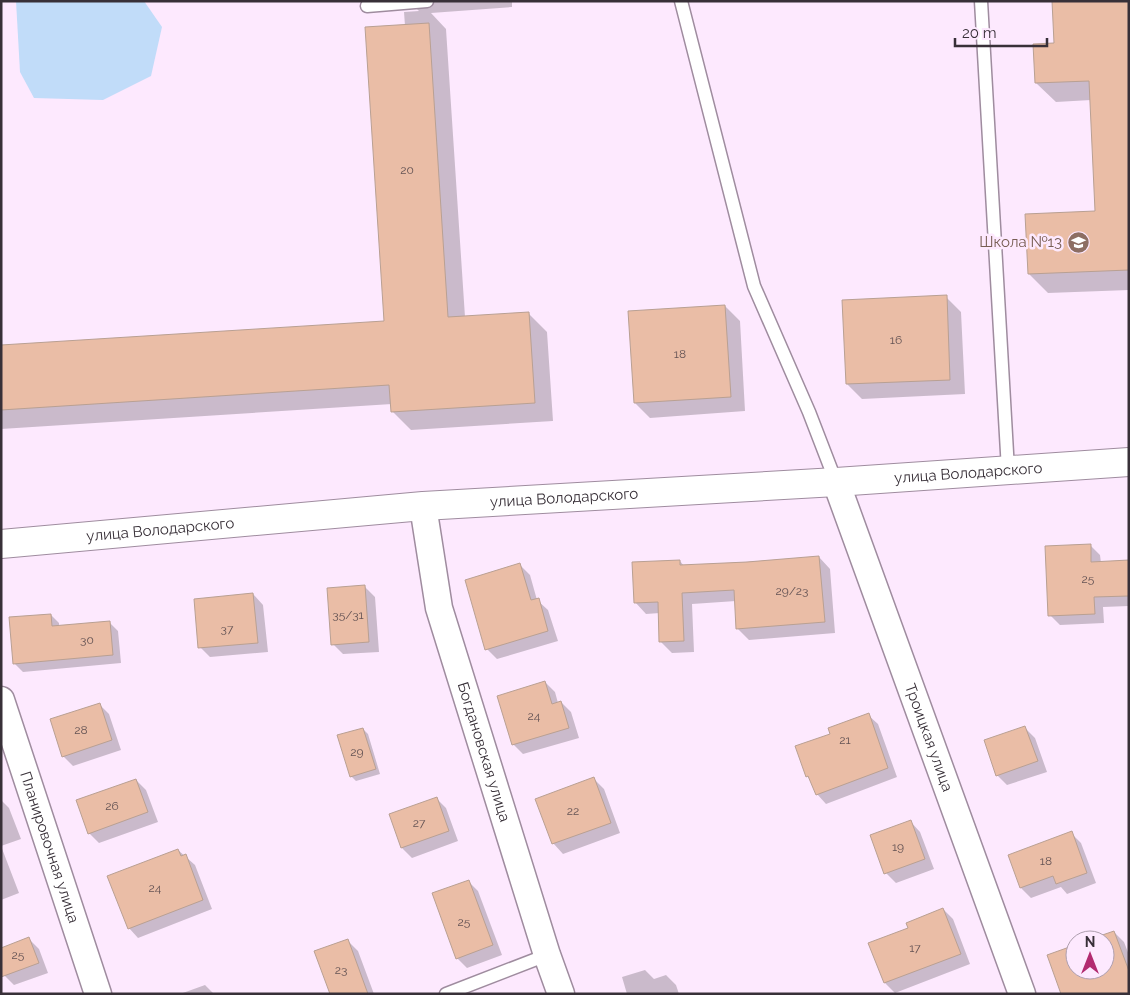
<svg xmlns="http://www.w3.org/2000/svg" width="1130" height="995" font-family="Raleway,sans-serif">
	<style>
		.water { fill: #c1dcf9 }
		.shadow { fill: #0003 }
		.building { fill: #eabda6; stroke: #b9a093 }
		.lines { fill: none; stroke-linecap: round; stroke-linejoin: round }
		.service-casing { stroke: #9f8c9f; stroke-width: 15 }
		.minor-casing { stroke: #9f8c9f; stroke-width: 29 }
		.secondary-casing { stroke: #9f8c9f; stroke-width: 30 }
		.service { stroke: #fff; stroke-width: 12 }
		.minor { stroke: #fff; stroke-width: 26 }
		.secondary { stroke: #fff; stroke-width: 28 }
		.labels { text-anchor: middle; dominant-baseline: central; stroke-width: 5; stroke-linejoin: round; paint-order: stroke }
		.number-label { font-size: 12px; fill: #645354 }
		.education-label { font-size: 15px; fill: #785e54; stroke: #fde9fe; text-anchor: end }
		.street-label { font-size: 15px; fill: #383038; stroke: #fde9fe }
	</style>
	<rect width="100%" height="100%" fill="#fde9fe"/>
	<path class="water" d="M16,1h128l18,26 -11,49 -48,24 -69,-2 -14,-26z"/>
	<path class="shadow" d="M409,1h103v6l-81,6 15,16 19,288 63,-4 19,19 6,89 -142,9 -19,-19v-7l-391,25v-83l385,-24 19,-296 -1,-14 15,-1z
		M1129,1v289l-81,3 -19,-19 67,-62 -5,-112 -35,2 -20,-19 19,-39z
		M946,297l15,15 4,82 -103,5 -15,-15z
		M725,306l15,15 5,90 -95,7 -15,-15z
		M1090,545l10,10 1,8 28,-2v45l-26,1 1,16 -44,2 -10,-10z
		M819,557l11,12 5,64 -86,7 -12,-12 -1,-27 -44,3 2,48 -22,1 -11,-11 -1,-29 -14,1 -11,-12 45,-41 4,5z
		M520,565l10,10 7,25 11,10 10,31 -61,18 -10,-10z
		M365,587l10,10 4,55 -36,2 -10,-10z
		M253,594l10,11 5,47 -58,5 -10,-10z
		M51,615l8,8v3l50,-4 9,9 3,32 -98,9 -9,-9z
		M545,682l10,10 3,11 3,-1 10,10 8,26 -56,16 -10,-10z
		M99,704l10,10 12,36 -48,16 -10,-10z
		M868,715l10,9 19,53 -71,27 -9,-10 -6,-14 -4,-4 24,-41z
		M1025,728l10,10 12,34 -40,13 -10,-10z
		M363,729l5,5 12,40 -24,7 -5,-5z
		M594,779l10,10 16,44 -57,21 -10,-11z
		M136,780l10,10 12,32 -59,21 -10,-10z
		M436,798l10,10 12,33 -46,17 -10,-10z
		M1,800l8,8 12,31 -20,7 18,47 -18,7z
		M910,821l10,11 14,37 -38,14 -10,-10z
		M1071,833l10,10 15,40 -29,11 -6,-7 -30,11 -10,-10z
		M178,850l17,15 17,44 -74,29 -9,-10z
		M468,881l10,10 24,64 -35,13 -10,-10z
		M943,909l10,10 17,45 -75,29 -10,-10 25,-54z
		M1114,932l10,10 5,13v39h-66l12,-48v24h30v-30h-13z
		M28,938l11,11 9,24 -34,12 -10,-10z
		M348,941l10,10 16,43h-42z
		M645,970l9,9 12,-4 10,10 3,9h-52l-5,-17z
		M205,985l9,9h-34z"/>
	<path class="building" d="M1052,1h77v269l-101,4 -3,-60 70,-3 -6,-130 -54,2 -2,-39 21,-1z
		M429,23l19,294 81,-5 6,91 -144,9 -2,-27 -388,25v-65l383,-24 -19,-294z
		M947,295l3,85 -104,4 -4,-84z
		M725,305l6,92 -97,6 -6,-92z
		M1091,544v18l38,-2v36l-35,1 1,17 -47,2 -3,-70z
		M819,556l6,66 -89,7 -2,-39 -52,3 2,48 -25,1 -1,-40 -24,1 -2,-41 48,-2v5l67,-3z
		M520,563l11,37 8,-2 9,33 -63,19 -20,-70z
		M365,585l4,57 -38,3 -4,-57z
		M253,593l5,50 -60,5 -4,-49z
		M51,614l1,12 58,-5 3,34 -100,9 -4,-47z
		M545,681l7,23 9,-3 8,27 -57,17 -15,-49z
		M100,703l12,37 -50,17 -12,-38z
		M869,713l19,55 -72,27 -8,-19 -2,1 -11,-31 35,-12 -2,-6z
		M1025,726l13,35 -42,15 -12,-36z
		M363,728l13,41 -26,8 -13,-42z
		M594,777l17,46 -59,21 -17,-45z
		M136,779l12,33 -60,22 -12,-34z
		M437,797l12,34 -48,17 -12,-34z
		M911,820l14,39 -41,15 -14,-39z
		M1072,831l15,42 -31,11 -3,-8 -33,12 -12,-33z
		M178,849l3,7 5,-2 17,46 -75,29 -21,-53z
		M469,880l24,65 -37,14 -24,-66z
		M943,908l18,46 -77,29 -16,-40 40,-15 -2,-5z
		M1114,931l15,40v23h-68l-14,-39 28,-10v25h30v-30h-17z
		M29,937l10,26 -38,14v-29z
		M348,939l20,55h-38l-16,-43z"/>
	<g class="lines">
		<defs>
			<path id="service" d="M681,1l73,285 55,126 27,70
				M981,1l27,469
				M367,6l60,-5
				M446,994l101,-39"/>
			<g id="minor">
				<path id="s1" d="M836,482l186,512"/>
				<path id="s2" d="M423,506l16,102 108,347 14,39"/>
				<path id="s3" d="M1,700l97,294"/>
			</g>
			<g id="secondary">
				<path id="s4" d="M1,544l422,-38 413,-24 293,-20"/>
			</g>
		</defs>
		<use href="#service" class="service-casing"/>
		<use href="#minor" class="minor-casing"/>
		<use href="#secondary" class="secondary-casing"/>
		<use href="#service" class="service"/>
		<use href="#minor" class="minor"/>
		<use href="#secondary" class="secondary"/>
	</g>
	<defs>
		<symbol id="school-disc" viewBox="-11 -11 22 22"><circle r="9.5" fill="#8d6e63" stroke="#fde9fe"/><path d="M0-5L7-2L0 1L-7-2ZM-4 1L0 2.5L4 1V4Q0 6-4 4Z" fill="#fff"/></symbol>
	</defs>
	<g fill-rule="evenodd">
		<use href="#school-disc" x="1066" y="230" width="25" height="25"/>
	</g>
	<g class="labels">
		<g class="number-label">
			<text x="407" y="170">20</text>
			<text x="896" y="340">16</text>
			<text x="680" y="354">18</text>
			<text x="1088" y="579">25</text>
			<text x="792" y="591">29/23</text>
			<text x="348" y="615">35/31</text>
			<text x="227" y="629">37</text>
			<text x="87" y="640">30</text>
			<text x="534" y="716">24</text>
			<text x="81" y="730">28</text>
			<text x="845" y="740">21</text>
			<text x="357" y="752">29</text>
			<text x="112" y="806">26</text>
			<text x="573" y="811">22</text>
			<text x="419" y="823">27</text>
			<text x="898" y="847">19</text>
			<text x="1046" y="861">18</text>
			<text x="155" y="888">24</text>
			<text x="464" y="922">25</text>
			<text x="915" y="948">17</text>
			<text x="18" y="955">25</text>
			<text x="341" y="970">23</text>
		</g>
		<g class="education-label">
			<text x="1062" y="242">Школа №13</text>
		</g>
		<g class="street-label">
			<text stroke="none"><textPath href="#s4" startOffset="970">улица Володарского</textPath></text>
			<text stroke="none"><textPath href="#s4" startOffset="565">улица Володарского</textPath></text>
			<text stroke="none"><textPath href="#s4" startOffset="160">улица Володарского</textPath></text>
			<text stroke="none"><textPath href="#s1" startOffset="272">Троицкая улица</textPath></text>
			<text stroke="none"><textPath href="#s2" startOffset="254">Богдановская улица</textPath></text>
			<text stroke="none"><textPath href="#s3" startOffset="155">Планировочная улица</textPath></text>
		</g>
	</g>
	<rect width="1130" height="995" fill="none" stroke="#383038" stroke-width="5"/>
	<g transform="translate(1090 955)"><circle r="24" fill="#fde9fe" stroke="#ae9faf"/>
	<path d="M0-4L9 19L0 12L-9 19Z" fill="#b22b70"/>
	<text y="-8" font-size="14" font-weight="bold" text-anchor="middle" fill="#383038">N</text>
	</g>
	<path d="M955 38v8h92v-8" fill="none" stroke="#383038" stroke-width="2.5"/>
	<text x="962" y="38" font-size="15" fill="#383038" stroke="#fde9fe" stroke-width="4" paint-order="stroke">20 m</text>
</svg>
